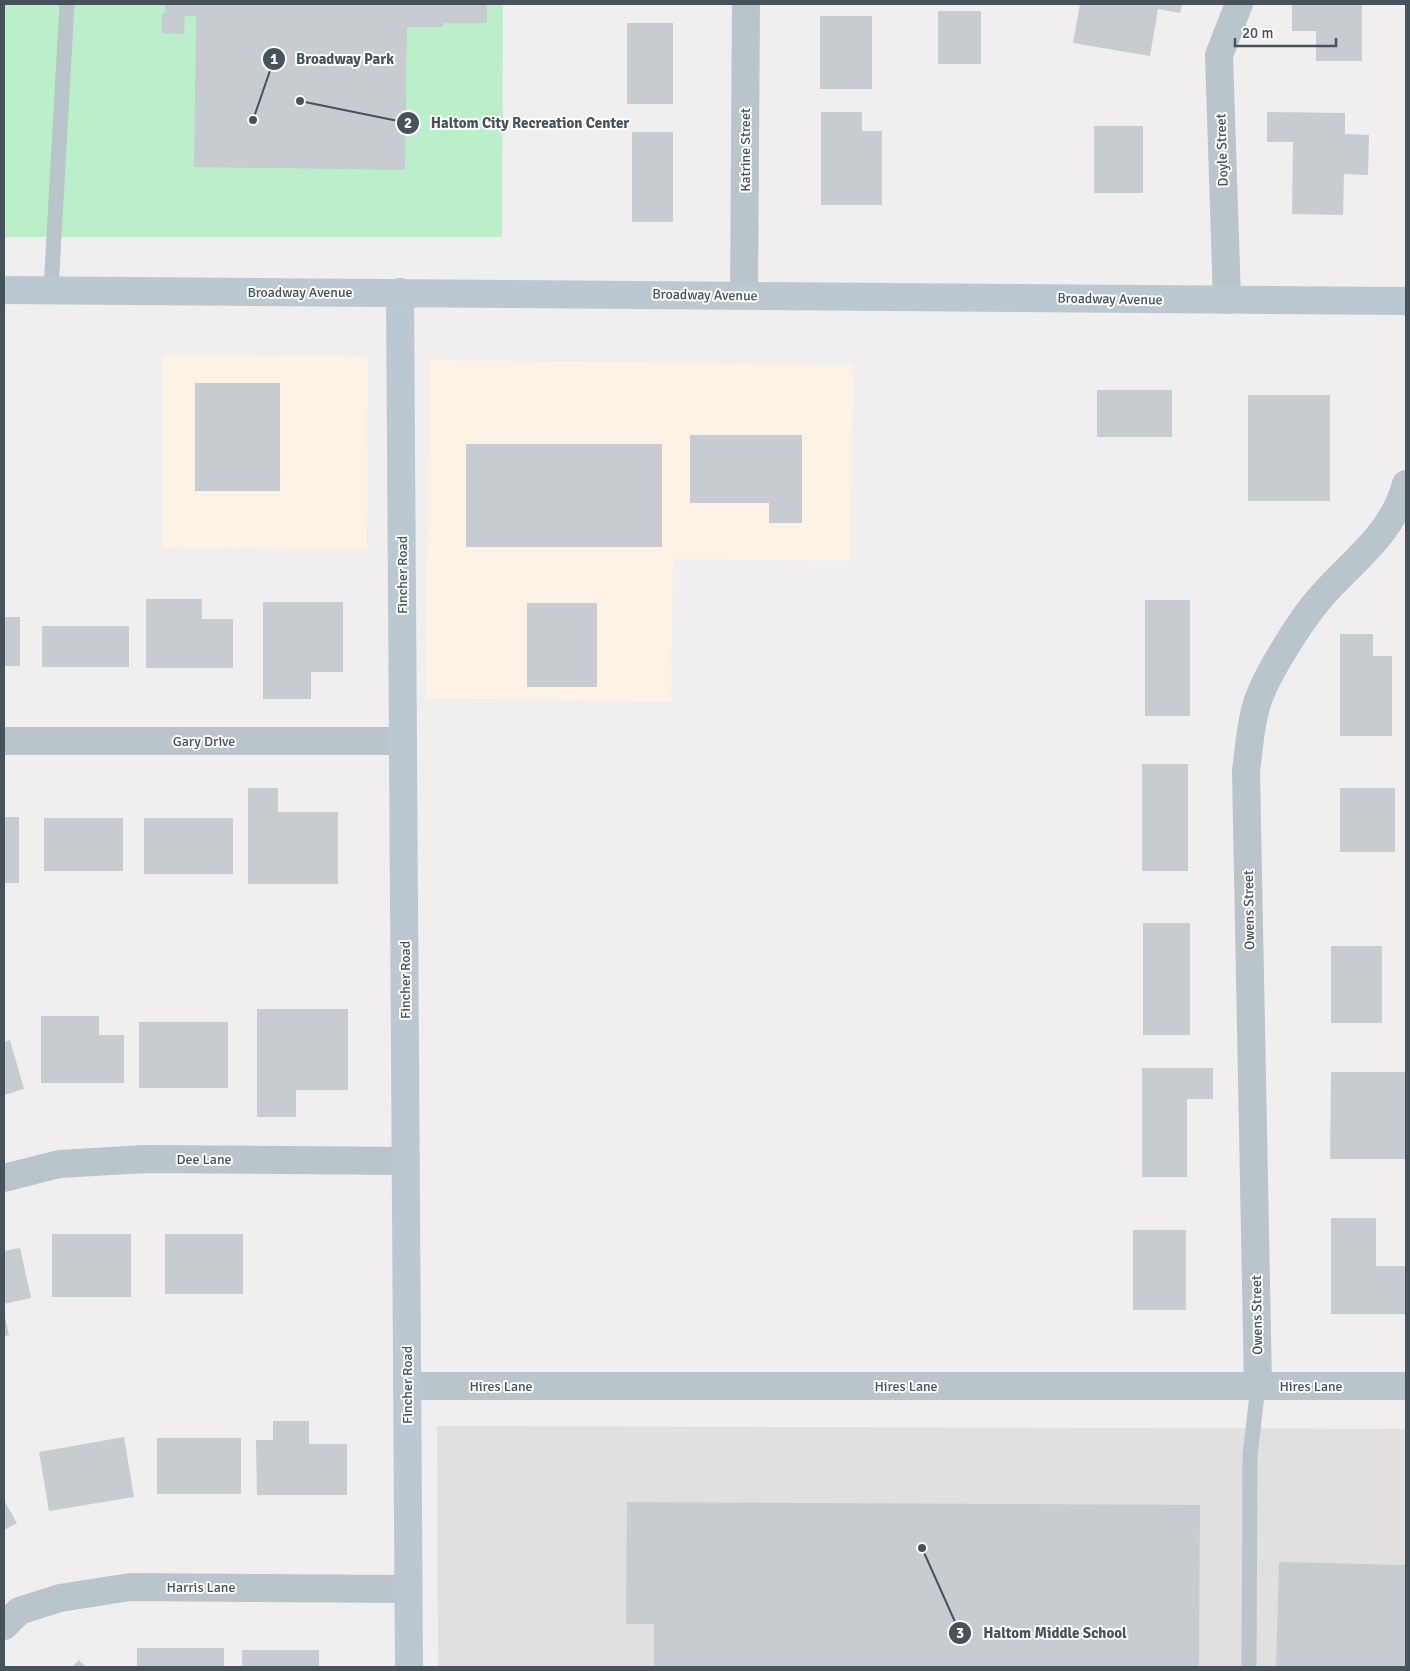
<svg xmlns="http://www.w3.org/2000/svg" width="1410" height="1671" font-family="Signika,sans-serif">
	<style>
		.commercial { fill: #fcf3e6 }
		.education { fill: #e1dfe0 }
		.green { fill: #bbefca }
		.building { fill: #c7ccd1 }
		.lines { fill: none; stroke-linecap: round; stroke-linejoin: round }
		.lane { stroke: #b9c4cb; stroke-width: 15 }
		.street { stroke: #b9c4cb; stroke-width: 28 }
		.secondary { stroke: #bbc8d2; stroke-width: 28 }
		.labels { text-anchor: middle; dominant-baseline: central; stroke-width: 4; stroke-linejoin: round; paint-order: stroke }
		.street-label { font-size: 14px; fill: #46535b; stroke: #fff }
		.leader { fill: none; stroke: #46535b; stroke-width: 2 }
		.callout-dot { fill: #46535b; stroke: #fff; stroke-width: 2 }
		.mark-label { font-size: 15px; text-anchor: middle; font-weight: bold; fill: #fff }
		.callout-label { font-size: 15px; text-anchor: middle; font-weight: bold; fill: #46535b; stroke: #fff; stroke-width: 4; stroke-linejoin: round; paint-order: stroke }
	</style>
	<rect width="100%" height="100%" fill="#f0eeee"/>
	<path class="commercial" d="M163,355l205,1 -1,193 -204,-1z
		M430,360l423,5 -3,196 -177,-2 -2,143 -245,-4z"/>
	<path class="education" d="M437,1426l969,3v238h-968z"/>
	<path class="green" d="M4,4h499l-1,233h-498z"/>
	<path class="building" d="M165,4h322v19h-44v4h-36l-2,143 -211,-3 2,-151h-11l-1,18 -22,-1v-20h3z
		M1080,4h102l-2,9 -22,-4 -8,47 -77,-13z
		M1292,4h70v57h-46v-30h-24z
		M938,11h43v53h-43z
		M820,16h52v73h-52z
		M627,23h46v81h-46z
		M821,112h41v19h20v74h-61z
		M1267,112l78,1v21l24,1 -1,40 -24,-1 -1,41 -51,-1 1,-72h-26z
		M1094,126h49v67h-49z
		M632,132h41v90h-41z
		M195,383h85v108h-85z
		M1097,390h75v47h-75z
		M1248,395h82v106h-82z
		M690,435h112v88h-33v-20h-79z
		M466,444h196v103h-196z
		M146,599h56v20h31v49h-87z
		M1145,600h45v116h-45z
		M263,602h80v70h-32v27h-48z
		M527,603h70v84h-70z
		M4,617h16v49h-16z
		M42,626h87v41h-87z
		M1340,634h33v22h19v80h-52z
		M1142,764h46v107h-46z
		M248,788h30v24h60v72h-90z
		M1340,788h55v64h-55z
		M4,817h15v66h-15z
		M44,818h79v53h-79z
		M144,818h89v56h-89z
		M1143,923h47v112h-47z
		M1331,946h51v77h-51z
		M257,1009h91v81h-52v27h-39z
		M41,1016h58v19h25v48h-83z
		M139,1022h89v66h-89z
		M10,1040l14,49 -20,6v-53z
		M1142,1068h71v31h-26v78h-45z
		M1331,1072h75l-1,87h-75z
		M1331,1218h45v48h30v48h-75z
		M1133,1230h53v80h-53z
		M52,1234h79v63h-79z
		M165,1234h78v60h-78z
		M20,1248l11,50 -27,6v-53z
		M4,1313l5,22 -5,1z
		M273,1421h36v23h38v51h-90l-1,-55h17z
		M124,1437l10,60 -85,14 -10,-59z
		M157,1438h84v56h-84z
		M4,1500l13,23 -13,7z
		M627,1502l573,3 -1,162h-545v-43h-28z
		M1279,1562l127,3v102h-130z
		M137,1648h87v19h-87z
		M242,1650h77v17h-77z
		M79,1660l7,7h-14z"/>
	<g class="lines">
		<path class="lane" d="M51,290l16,-286
			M1249,1667l1,-211 8,-70"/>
		<path class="street" d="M744,295l2,-291
			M1227,300l-8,-245 20,-51
			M4,741h399
			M4,1178l55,-14 86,-5 261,2
			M407,1386h999
			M1258,1386l-12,-615c3,-21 4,-44 10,-64 7,-28 45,-87 64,-109 32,-37 73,-64 86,-114
			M4,1626l15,-15 41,-13 70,-11 278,2"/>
		<path class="secondary" d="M4,290l1402,11
			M400,292l9,1375"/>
	</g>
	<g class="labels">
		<g class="street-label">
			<text transform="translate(745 150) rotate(-90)">Katrine Street</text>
			<text transform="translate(1222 150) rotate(-92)">Doyle Street</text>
			<text x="300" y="292">Broadway Avenue</text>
			<text transform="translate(705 295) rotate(1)">Broadway Avenue</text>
			<text transform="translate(1110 299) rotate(1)">Broadway Avenue</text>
			<text transform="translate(402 575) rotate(-90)">Fincher Road</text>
			<text x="204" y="741">Gary Drive</text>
			<text transform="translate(1249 910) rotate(-91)">Owens Street</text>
			<text transform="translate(405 980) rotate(-90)">Fincher Road</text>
			<text x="204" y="1159">Dee Lane</text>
			<text transform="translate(1257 1315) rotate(-91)">Owens Street</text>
			<text transform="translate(407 1385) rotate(-90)">Fincher Road</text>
			<text x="501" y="1386">Hires Lane</text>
			<text x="906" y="1386">Hires Lane</text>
			<text x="1311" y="1386">Hires Lane</text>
			<text x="201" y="1587">Harris Lane</text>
		</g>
	</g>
	<path class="leader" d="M253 120L274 59M300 101L408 123M922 1548L960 1633"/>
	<g class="callout-dot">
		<circle cx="253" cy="120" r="5"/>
		<circle cx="300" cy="101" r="5"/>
		<circle cx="922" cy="1548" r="5"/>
		<circle cx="274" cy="59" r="12"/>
		<circle cx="408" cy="123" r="12"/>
		<circle cx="960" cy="1633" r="12"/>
	</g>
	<g class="mark-label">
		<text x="274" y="64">1</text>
		<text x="408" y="128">2</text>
		<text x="960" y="1638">3</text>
	</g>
	<g class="callout-label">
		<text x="345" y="64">Broadway Park</text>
		<text x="530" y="128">Haltom City Recreation Center</text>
		<text x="1055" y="1638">Haltom Middle School</text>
	</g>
	<rect width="1410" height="1671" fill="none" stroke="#46535b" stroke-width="10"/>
	<path d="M1235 38v8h101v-8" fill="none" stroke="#46535b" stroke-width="2.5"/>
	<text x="1242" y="38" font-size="15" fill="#46535b" stroke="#ffffff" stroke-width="4" paint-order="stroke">20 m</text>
</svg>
